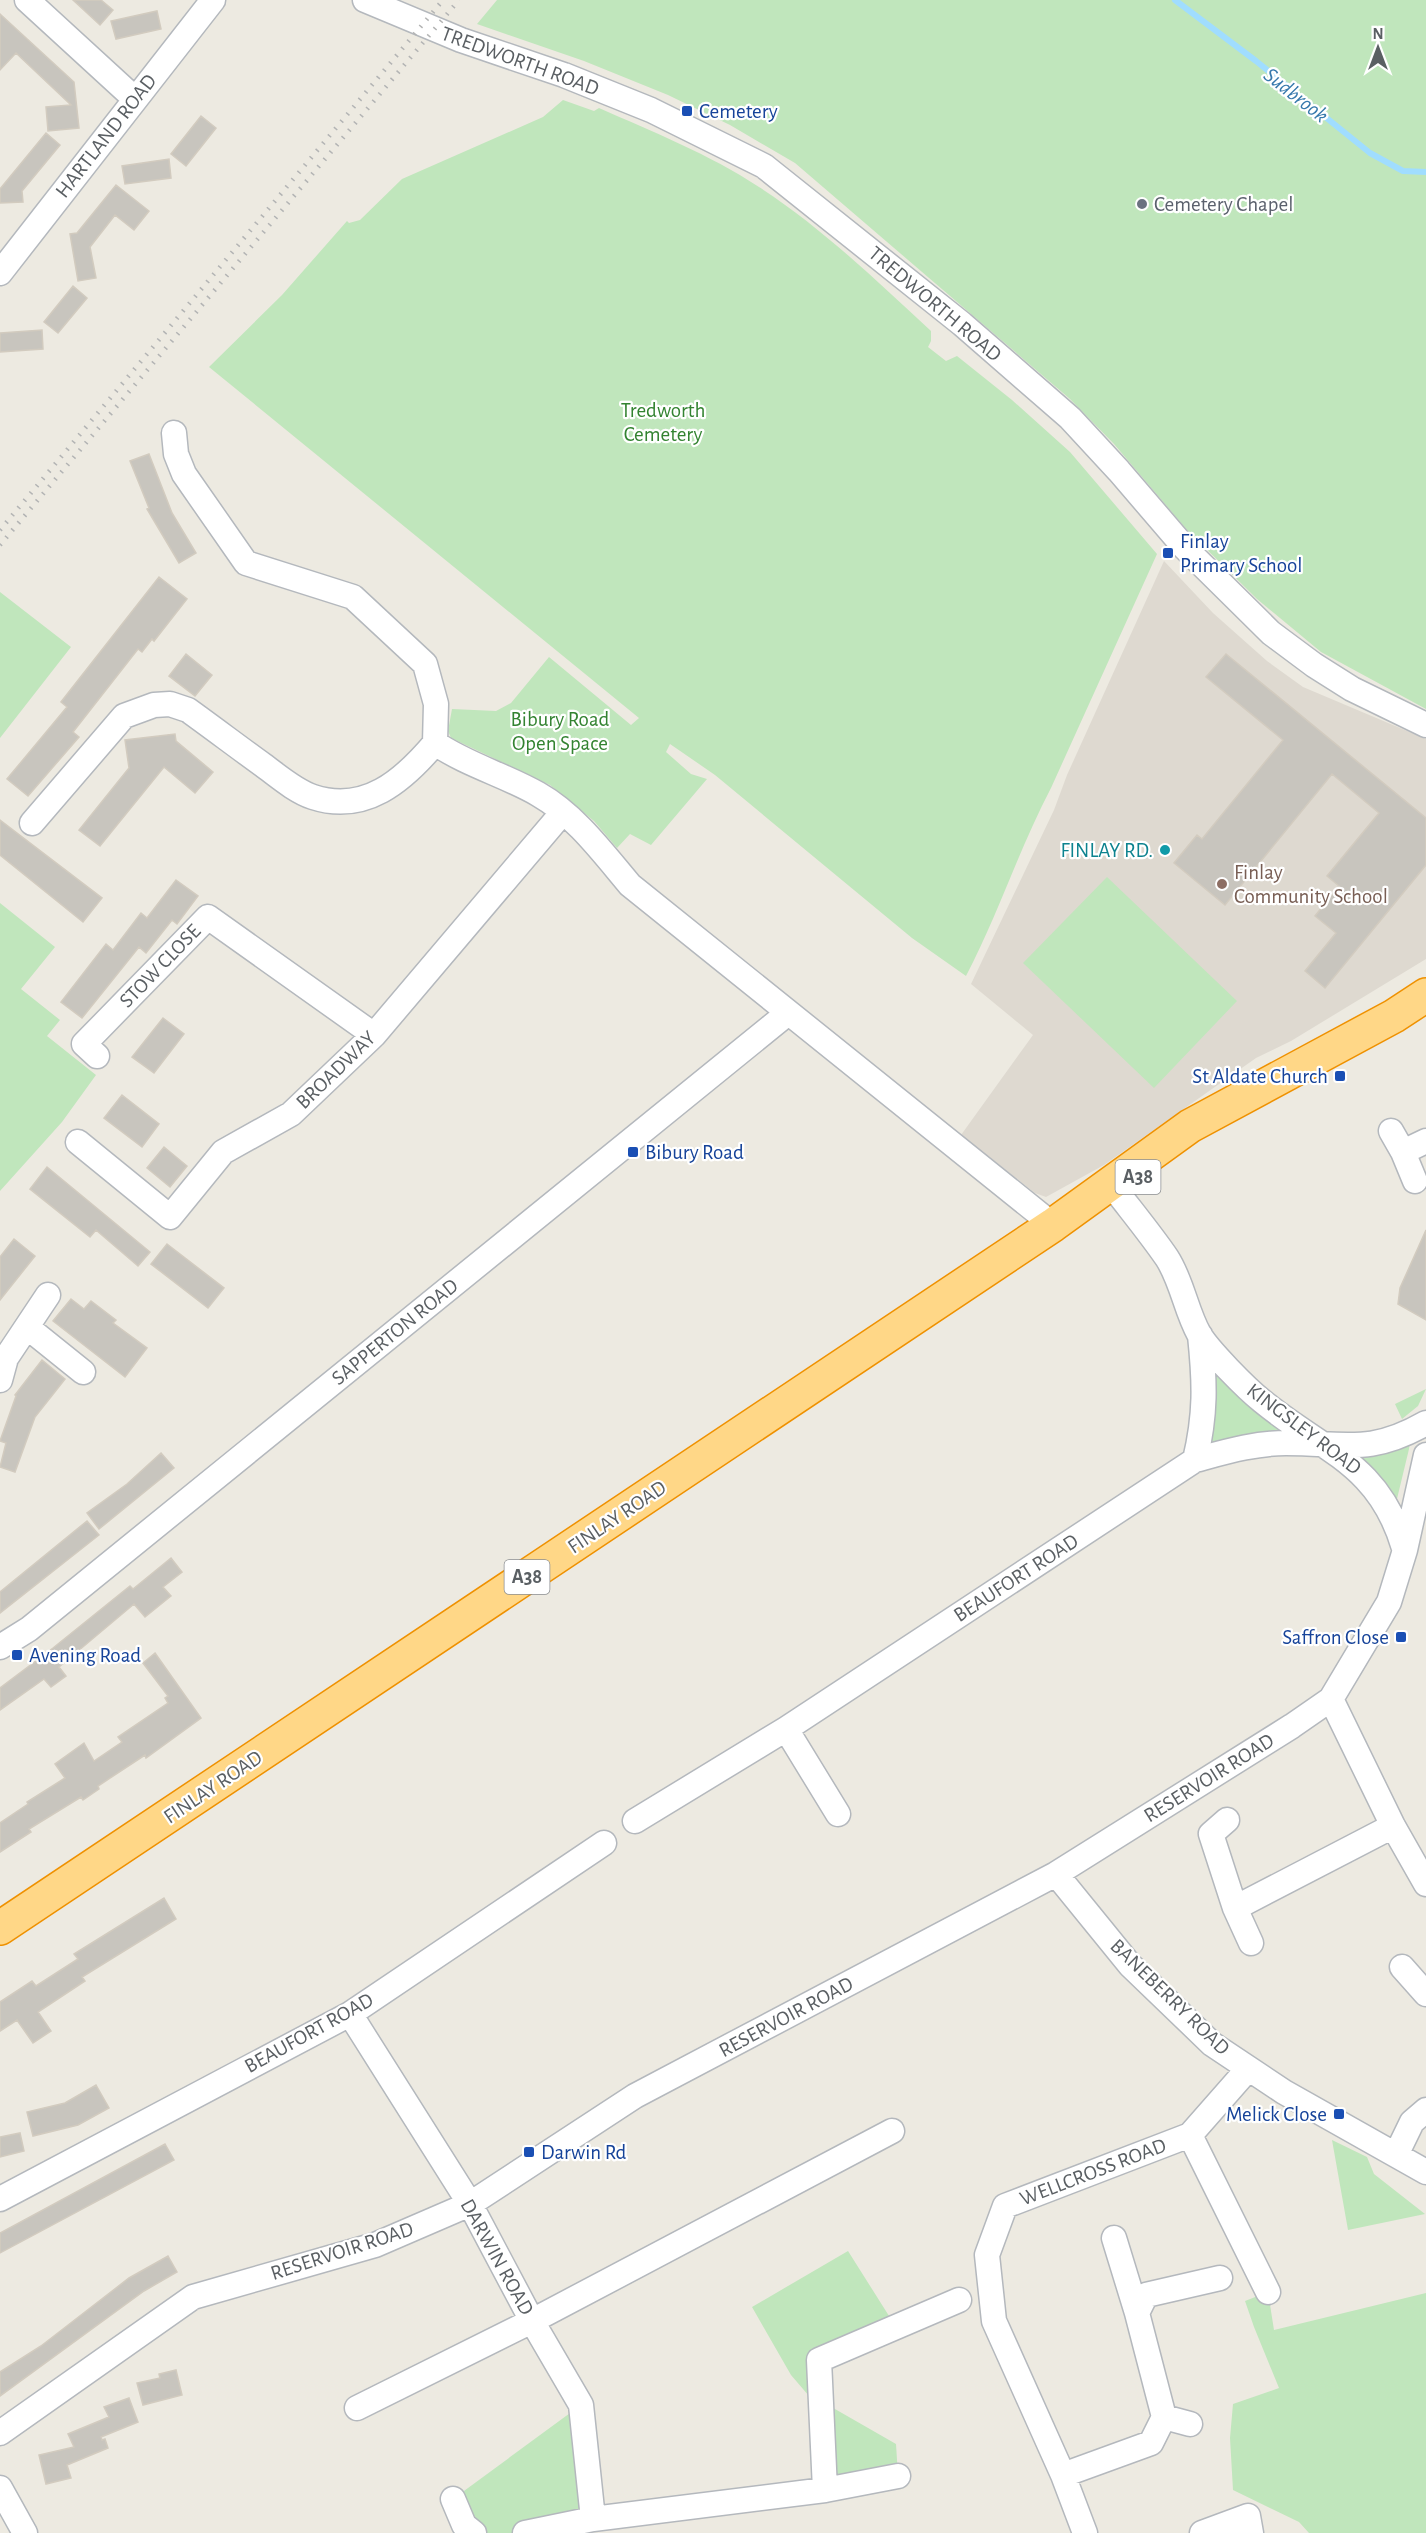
<svg xmlns="http://www.w3.org/2000/svg" width="1426" height="2533" font-family="'Alegreya Sans',sans-serif">
	<style>
		.education { fill: #ded9d0 }
		.green { fill: #c0e6bc }
		.lines { fill: none; stroke-linecap: round; stroke-linejoin: round }
		.stream { stroke: #a0ddff; stroke-width: 6 }
		.building { fill: #c8c5be; stroke: #d2cbbf; stroke-width: 1.5 }
		.minor-casing { stroke: #b4b8bd; stroke-width: 27 }
		.highway-casing { stroke: #ef9100; stroke-width: 36 }
		.minor { stroke: #fff; stroke-width: 24 }
		.highway { stroke: #ffd787; stroke-width: 33 }
		.rail { stroke: #b3b4b4; stroke-width: 4.5; stroke-dasharray: 1.5 8; stroke-linecap: butt }
		.transit-dot { fill: #1a4fb4; stroke: #fff; stroke-width: 2 }
		.worship-dot { fill: #6b7280; stroke: #fff; stroke-width: 2 }
		.culture-dot { fill: #0f9aa8; stroke: #fff; stroke-width: 2 }
		.education-dot { fill: #8d6e63; stroke: #fff; stroke-width: 2 }
		.labels { text-anchor: middle; dominant-baseline: central; stroke-width: 4.5; stroke-linejoin: round; paint-order: stroke }
		.shield { fill: #fff; stroke: #8c8f92; stroke-width: 1.5 }
		.shield-label { font-size: 20px; font-weight: bold; fill: #5a5f63 }
		.street-label { font-size: 21px; fill: #5a5f63; stroke: #fff }
		.transit-label { font-size: 21px; fill: #164399; stroke: #fff; text-anchor: start }
		.worship-label { font-size: 21px; fill: #5b616d; stroke: #fff; text-anchor: start }
		.park-label { font-size: 21px; fill: #338331; stroke: #fff }
		.culture-label { font-size: 21px; fill: #0d838f; stroke: #fff; text-anchor: end }
		.education-label { font-size: 21px; fill: #785e54; stroke: #fff; text-anchor: start }
		.water-label { font-size: 22px; font-style: italic; fill: #3779ac; stroke: #fff }
	</style>
	<rect width="100%" height="100%" fill="#edeae1"/>
	<path class="education" d="M1164,561l49,52 54,48 36,26 123,52v220l-135,82 -35,17 -152,107 -58,32 -11,-4 -74,-58 72,-100 -62,-51 83,-174 13,-35z"/>
	<path class="green" d="M497,0h929v709l-105,-57 -64,-53 -70,-69 -73,-86 -44,-45 -275,-236 -65,-38 -62,-30 -84,-34 -107,-37z
		M563,100l31,11 5,-3c54,24 110,46 160,79 62,40 118,94 172,144v10l-3,6 18,14 11,-5 55,44 58,52 87,102 -106,234c-32,61 -53,127 -85,188l-54,-38 -197,-163 -45,-31 -4,8 25,22 16,5 -56,66 -21,-11 -13,14 -23,-27 -44,-36 -99,-47 -3,-7 4,-22 44,2 15,-8 38,-46 82,68 8,-7 -430,-351 73,-72 65,-74 2,2 11,-3 42,-41 141,-62z
		M0,592l71,55 -71,91z
		M1107,877l130,124 -83,87 -131,-125z
		M0,903l55,44 -34,42 39,31 -13,16 49,39 -34,47 -62,69z
		M1213,1370l76,62 -78,14z
		M1426,1389l-8,17 -16,13 -7,-15z
		M1410,1442l-1,7 -13,54 -15,-24 -21,-21v-3z
		M1332,2140l35,17 7,17 51,40 -77,16z
		M848,2251l48,76 -76,33 1,41 75,43 2,32 -73,14 -16,-94 -18,-21 -39,-68z
		M1268,2292l6,38 152,-37v240h-117l-10,-11 -66,-32 -3,-52 3,-34 46,-16 -25,-61 -9,-26z
		M581,2405l12,114 -68,14h-51l-21,-34z"/>
	<g class="lines">
		<path class="stream" d="M1175,0l81,61 114,92 33,18 23,1"/>
	</g>
	<path class="building" d="M73,0h28l12,10 -13,15z
		M157,11l4,18 -45,10 -5,-18z
		M0,14l74,68 5,46 -31,3 -2,-24 25,-2 -55,-52 -16,17z
		M201,116l15,12 -30,38 -15,-12z
		M46,133l14,12 -38,46 1,11 -23,1v-14z
		M169,159l2,19 -46,6 -3,-18z
		M116,185l33,26 -15,19 -19,-15 -25,32 6,31 -18,3 -8,-47 7,-1z
		M73,286l14,12 -29,35 -14,-11z
		M42,330l1,19 -43,3v-19z
		M149,454l23,59 24,40 -17,10 -32,-54 2,-1 -19,-47z
		M159,577l28,22 -33,42 -2,-2 -10,13 -4,-3 -65,83 6,5 -51,59 -21,-17 60,-72 -6,-5z
		M186,654l26,21 -17,21 -26,-20z
		M1226,654l200,164v47l-101,123 -20,-17 31,-38 -21,-17 24,-30 -12,-10 52,-63 -47,-39 -107,131 -51,-42 23,-28 5,4 81,-99 -77,-63z
		M175,734l1,7 37,31 -18,21 -31,-26 -64,79 -21,-16 50,-62 -4,-28z
		M0,820l102,78 -19,24 -83,-67z
		M176,880l22,16 -21,28 -5,-4 -26,33 -7,-6 -57,71 -21,-16 45,-58 7,6 28,-37 6,5z
		M163,1018l21,16 -30,39 -22,-16z
		M122,1095l37,29 -17,23 -38,-29z
		M164,1147l23,19 -17,21 -23,-19z
		M47,1167l103,85 -12,14 -42,-36 -6,7 -60,-48z
		M1426,1230v90l-28,-16 2,-16z
		M14,1239l21,17 -35,44v-43z
		M167,1244l57,44 -16,20 -57,-44z
		M71,1299l13,10 7,-8 25,19 -3,3 34,25 -22,29 -72,-56z
		M42,1360l23,19 -30,38 -20,55 -15,-5 6,-24 -6,-2 16,-45 -1,-1z
		M161,1453l13,15 -75,61 -12,-16 40,-29z
		M87,1521l12,14 -99,78v-21z
		M171,1558l11,14 -19,15 8,9 -26,21 -11,-13 -75,63 7,9 -15,11 -7,-8 -44,31v-22l53,-40 77,-62 3,3z
		M155,1653l46,65 -55,40 -1,-3 -47,31 1,3 -16,11 -2,-3 -52,32 2,3 -31,20v-29l28,-19 -1,-2 38,-24 -10,-14 29,-21 10,18 28,-19 -4,-5 50,-34 -3,-5 3,-2 -25,-33z
		M164,1898l12,21 -94,58 3,4 -47,31 13,19 -18,12 -16,-23 -17,11v-29l32,-21 4,5 42,-27 -4,-5z
		M96,2085l13,23 -31,17 -45,11 -6,-24 38,-9z
		M20,2133l4,18 -24,6v-20z
		M165,2144l9,16 -174,93v-20z
		M168,2256l9,16 -33,19 -144,105v-24l41,-26 88,-68z
		M176,2370l6,25 -39,10 -6,-22 23,-5 -1,-4z
		M129,2398l9,24 -37,15 1,3 3,-1 3,9 -41,17 4,13 -25,6 -7,-29 35,-8 -6,-13 41,-17 -5,-10z"/>
	<g class="lines">
		<defs>
			<path id="minor" d="M27,0l108,99
				M365,0l96,40 103,35 87,35 113,56 198,158 108,94 49,53 66,77 86,85 43,32 38,24 74,36
				M0,273l213,-273
				M174,433l2,21 8,20 62,89 107,34 72,67 11,40 -1,39c32,22 70,32 103,51 37,21 65,59 92,91l423,340
				M32,823l92,-107 30,-11 16,-1 18,6c25,18 50,37 75,55 15,11 32,26 50,32 52,17 90,-16 122,-54
				M97,1056l-13,-12 124,-127 166,118
				M1391,1131l12,21 12,29
				M78,1142l92,75 53,-65 68,-38 83,-79 189,-223
				M1403,1152l23,-11
				M1117,1192c17,22 35,44 50,66 15,23 19,53 32,76 9,16 48,55 63,67 62,51 117,62 142,147
				M27,1327l56,45
				M0,1380l6,-22 42,-63
				M1195,1460c11,-46 10,-77 5,-125
				M0,1647l29,-18 759,-616
				M1331,1699l62,127 33,58
				M786,1729l52,85
				M1227,1820l-16,14 24,74 16,35
				M635,1821l151,-92 409,-269c30,-8 60,-17 91,-17 60,0 84,12 140,-20
				M1056,1874l74,91 82,79 72,48 142,80
				M1235,1908l158,-82
				M1402,1967l24,27
				M350,2014l120,190 62,117 49,84 12,114
				M1190,2135l78,157
				M1396,2155l16,-33 14,-12
				M0,2199l350,-185 254,-171
				M1114,2238l23,75
				M357,2408l175,-87 360,-190
				M1164,2417l26,7
				M0,2433l193,-136 182,-52 95,-41 165,-108 421,-222 236,-148 39,-27 58,-97 16,-52 21,-95
				M1063,2475l88,-32 13,-26 -27,-104 9,-18 74,-17
				M0,2488l25,45
				M825,2490l73,-14
				M453,2499l11,26 10,8
				M525,2533l68,-14 232,-29 -6,-130 140,-60
				M1085,2533l-22,-58 -69,-154 -7,-66 18,-49 185,-71 58,-66
				M1202,2533l46,-17 3,17"/>
			<path id="highway" d="M0,1928l1053,-703 137,-99 204,-110 32,-21"/>
		</defs>
		<use href="#minor" class="minor-casing"/>
		<use href="#highway" class="highway-casing"/>
		<use href="#minor" class="minor"/>
		<use href="#highway" class="highway"/>
		<path class="rail" d="M0,530l443,-530
			M0,545l459,-545"/>
	</g>
	<g class="transit-dot">
		<rect x="681" y="105" width="12" height="12" rx="3"/>
		<rect x="1162" y="547" width="12" height="12" rx="3"/>
		<rect x="1334" y="1070" width="12" height="12" rx="3"/>
		<rect x="627" y="1146" width="12" height="12" rx="3"/>
		<rect x="1395" y="1631" width="12" height="12" rx="3"/>
		<rect x="11" y="1649" width="12" height="12" rx="3"/>
		<rect x="1333" y="2108" width="12" height="12" rx="3"/>
		<rect x="523" y="2146" width="12" height="12" rx="3"/>
	</g>
	<circle class="worship-dot" cx="1142" cy="204" r="6"/>
	<circle class="culture-dot" cx="1165" cy="850" r="6"/>
	<circle class="education-dot" cx="1222" cy="884" r="6"/>
	<g class="labels">
		<g class="shield">
			<rect x="1115.5" y="1160" width="45" height="34" rx="4.5"/>
			<rect x="504.5" y="1560" width="45" height="34" rx="4.5"/>
		</g>
		<g class="shield-label">
			<text x="1138" y="1177">A38</text>
			<text x="527" y="1577">A38</text>
		</g>
		<g class="street-label">
			<text transform="translate(520 61) rotate(20)">TREDWORTH ROAD</text>
			<text transform="translate(106 136) rotate(-52)">HARTLAND ROAD</text>
			<text transform="translate(935 304) rotate(40)">TREDWORTH ROAD</text>
			<text transform="translate(160 966) rotate(-46)">STOW CLOSE</text>
			<text transform="translate(336 1070) rotate(-44)">BROADWAY</text>
			<text transform="translate(395 1332) rotate(-39)">SAPPERTON ROAD</text>
			<text transform="translate(1304 1429) rotate(37)">KINGSLEY ROAD</text>
			<text transform="translate(617 1517) rotate(-34)">FINLAY ROAD</text>
			<text transform="translate(1016 1578) rotate(-33)">BEAUFORT ROAD</text>
			<text transform="translate(1209 1778) rotate(-32)">RESERVOIR ROAD</text>
			<text transform="translate(213 1787) rotate(-34)">FINLAY ROAD</text>
			<text transform="translate(1170 1997) rotate(44)">BANEBERRY ROAD</text>
			<text transform="translate(786 2017) rotate(-28)">RESERVOIR ROAD</text>
			<text transform="translate(309 2033) rotate(-29)">BEAUFORT ROAD</text>
			<text transform="translate(1093 2172) rotate(-21)">WELLCROSS ROAD</text>
			<text transform="translate(342 2251) rotate(-18)">RESERVOIR ROAD</text>
			<text transform="translate(497 2257) rotate(61)">DARWIN ROAD</text>
		</g>
		<g class="transit-label">
			<text x="699" y="111">Cemetery</text>
			<text x="1180" y="541">Finlay<tspan x="1180" dy="24">Primary School</tspan></text>
			<text x="1328" y="1076" text-anchor="end">St Aldate Church</text>
			<text x="645" y="1152">Bibury Road</text>
			<text x="1389" y="1637" text-anchor="end">Saffron Close</text>
			<text x="29" y="1655">Avening Road</text>
			<text x="1327" y="2114" text-anchor="end">Melick Close</text>
			<text x="541" y="2152">Darwin Rd</text>
		</g>
		<g class="worship-label">
			<text x="1154" y="204">Cemetery Chapel</text>
		</g>
		<g class="park-label">
			<text x="663" y="410">Tredworth<tspan x="663" dy="24">Cemetery</tspan></text>
			<text x="560" y="719">Bibury Road<tspan x="560" dy="24">Open Space</tspan></text>
		</g>
		<g class="culture-label">
			<text x="1153" y="850">FINLAY RD.</text>
		</g>
		<g class="education-label">
			<text x="1234" y="872">Finlay<tspan x="1234" dy="24">Community School</tspan></text>
		</g>
		<g class="water-label">
			<text transform="translate(1296 95) rotate(38)">Sudbrook</text>
		</g>
	</g>
	<g transform="translate(1378 48)" stroke="#ffffff" stroke-width="4.5" paint-order="stroke">
	<path d="M0-4.5L10 22L0 15L-10 22Z" fill="#5a5f63"/>
	<text y="-9" font-size="16" font-weight="bold" text-anchor="middle" fill="#5a5f63">N</text>
	</g>
</svg>
